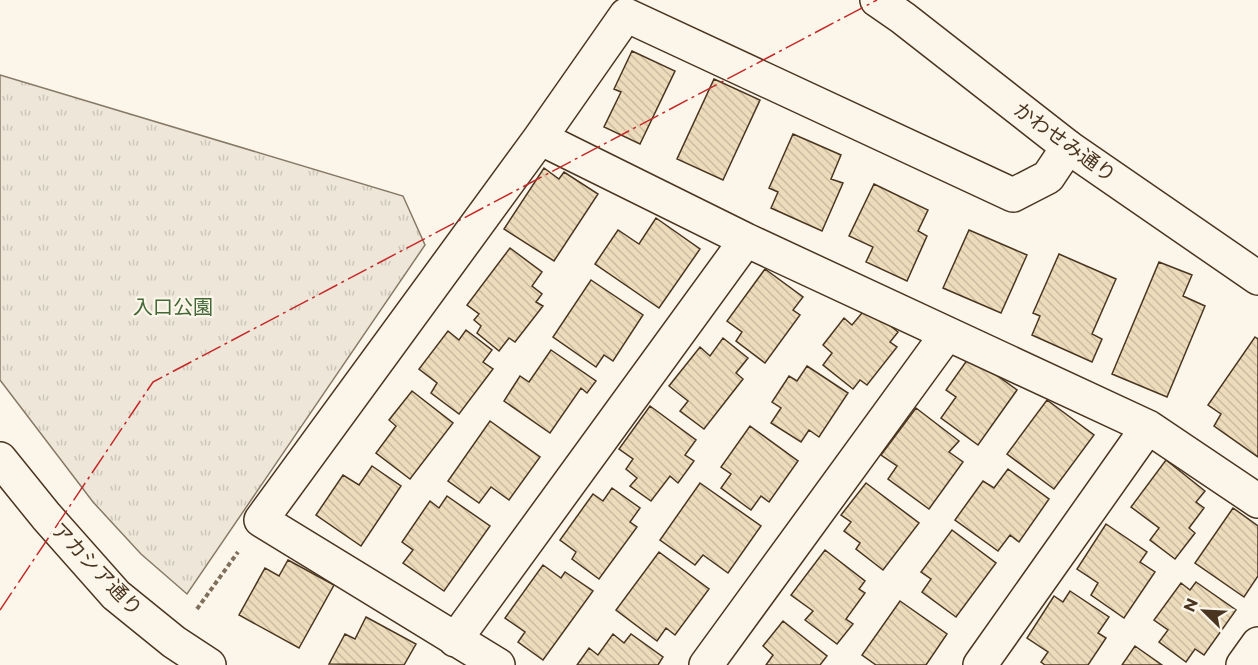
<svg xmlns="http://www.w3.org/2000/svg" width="1258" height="665" font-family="Montserrat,'Noto Sans JP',sans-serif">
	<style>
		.park { fill: url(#park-tufts); stroke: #887966; stroke-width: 1.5 }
		.building { fill: url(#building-back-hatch); stroke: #4a3520; stroke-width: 1.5 }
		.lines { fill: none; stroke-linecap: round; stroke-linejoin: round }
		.street-casing { stroke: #4a3520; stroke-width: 36 }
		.secondary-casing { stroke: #4a3520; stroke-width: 36 }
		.path { stroke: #7f6f5c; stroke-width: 4; stroke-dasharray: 4.5 3; stroke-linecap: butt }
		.street { stroke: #fbf6e9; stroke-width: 33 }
		.secondary { stroke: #fbf6e9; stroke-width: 33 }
		.power { stroke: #c62828; stroke-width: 1.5; stroke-dasharray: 21 4.5 3 4.5; stroke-linecap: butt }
		.labels { text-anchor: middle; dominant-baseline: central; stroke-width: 4.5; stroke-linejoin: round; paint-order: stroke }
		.street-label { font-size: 20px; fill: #4a3520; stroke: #fbf6e9 }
		.park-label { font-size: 20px; fill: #436837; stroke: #fbf6e9 }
	</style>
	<defs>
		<pattern id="park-tufts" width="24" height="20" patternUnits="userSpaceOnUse" patternTransform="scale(1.5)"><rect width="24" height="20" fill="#ede6d9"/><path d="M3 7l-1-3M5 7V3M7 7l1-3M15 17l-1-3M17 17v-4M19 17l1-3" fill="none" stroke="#cdc6ba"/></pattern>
		<pattern id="building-back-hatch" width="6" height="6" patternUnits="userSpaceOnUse" patternTransform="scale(1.5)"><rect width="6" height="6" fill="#ecdcbc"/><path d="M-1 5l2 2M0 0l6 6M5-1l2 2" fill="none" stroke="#ccbda1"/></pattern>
	</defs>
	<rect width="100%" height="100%" fill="#fbf6e9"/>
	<path class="park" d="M0,75l403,121 22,49 -238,349 -46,-40 -48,-52 -93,-122z"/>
	<path class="building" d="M632,51l43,20 -35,73 -36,-17 17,-35 -7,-3z
		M714,79l46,21 -37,80 -46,-21z
		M793,134l48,21 -10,24 12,4 -21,48 -51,-23 7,-16 -9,-4z
		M544,168l15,11 5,-7 34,22 -44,67 -50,-32z
		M874,184l54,26 -10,21 9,5 -20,45 -41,-19 7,-15 -24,-11z
		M656,218l44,31 -41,59 -64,-44 23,-34 21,14z
		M969,230l58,25 -26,58 -58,-25z
		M510,248l32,24 -10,14 10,8 -6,8 7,4 -28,36 -6,-4 -10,13 -22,-18 4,-7 -7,-6 5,-6 -12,-9z
		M1059,254l57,25 -24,55 10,5 -10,23 -60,-27 8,-19 -7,-3z
		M1159,262l33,13 -9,21 22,10 -38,91 -55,-23z
		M765,269l38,28 -10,13 7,5 -35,48 -29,-22 6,-9 -15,-11z
		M591,280l52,35 -30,46 -9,-6 -8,12 -43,-30z
		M867,307l31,25 -8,10 7,5 -30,38 -7,-5 -7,9 -30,-24 9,-12 -9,-8 21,-27 8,7z
		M466,330l26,20 -9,12 10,7 -34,45 -28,-21 6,-10 -18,-14 29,-38 11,9z
		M1255,337l3,2v118l-44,-31 7,-12 -13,-9z
		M723,338l25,20 -12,15 7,6 -39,50 -24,-18 8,-10 -19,-15 31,-39 10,9z
		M551,350l45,31 -9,12 -6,-5 -31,45 -46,-32 16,-25 9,6z
		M970,356l47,34 -39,55 -37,-27 15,-21 -10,-7z
		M807,366l41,27 -29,44 -10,-7 -8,12 -30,-19 10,-15 -9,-6 17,-26 8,5z
		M412,391l41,32 -43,56 -34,-26 20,-27 -7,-6z
		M1047,400l47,35 -40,54 -47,-35z
		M650,406l46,34 -11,15 9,6 -16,22 -8,-7 -19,25 -21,-15 7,-8 -11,-9 7,-10 -14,-10z
		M916,408l43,33 -10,11 14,10 -34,47 -41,-30 9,-13 -16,-11z
		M490,421l50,36 -31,43 -18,-13 -12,16 -31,-22z
		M750,426l48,35 -29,41 -8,-6 -10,14 -30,-22 10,-14 -10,-7z
		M1166,460l39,31 -9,11 8,6 -15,20 6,5 -20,26 -25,-19 9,-12 -28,-21z
		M372,466l29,20 -40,60 -45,-31 27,-40 16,10z
		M1008,469l41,30 -30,43 -9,-7 -12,16 -43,-31 28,-39 11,7z
		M700,483l61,43 -33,47 -25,-18 -8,10 -35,-25z
		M866,483l53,40 -36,47 -27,-21 4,-6 -16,-12 7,-9 -10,-7z
		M612,488l28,20 -10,14 7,5 -38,52 -27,-20 4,-7 -16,-12 33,-46 10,7z
		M447,496l43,30 -46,65 -41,-28 10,-13 -11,-8 28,-41 9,7z
		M1233,508l25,18v50l-14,21 -49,-34z
		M1106,524l41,28 -7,10 15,10 -31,46 -33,-23 7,-12 -21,-14z
		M952,530l44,33 -40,54 -34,-25 9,-13 -10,-7z
		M825,550l40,31 -6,8 6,4 -19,26 7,5 -16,20 -32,-24 8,-9 -22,-16z
		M659,552l50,37 -34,46 -9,-7 -9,13 -41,-31z
		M288,560l46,25 -35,63 -60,-33 26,-47 14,8z
		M543,565l18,13 4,-6 28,19 -50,69 -25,-18 7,-10 -20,-14z
		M1196,582l40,28 -32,45 -9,-6 -9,13 -27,-20 9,-12 -14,-10 27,-37 9,7z
		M1070,591l39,26 -11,16 8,5 -18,27h-43l-4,-3 7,-10 -21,-14 27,-42 9,6z
		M900,601l47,33 -21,31h-50l-14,-10z
		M366,617l50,27 -12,21 -75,-1 16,-30 10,5z
		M783,621l44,35 -7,9h-54l7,-10 -10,-9z
		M613,634l11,9 7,-9 32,23 -5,8h-81l12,-17 9,7z
		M1135,646l27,19h-40z"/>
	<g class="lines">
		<defs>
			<path id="street" d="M540,138l86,-123 387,180 35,-18 20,-30
				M455,640l291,-400
				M498,665l-237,-145 279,-382 206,102 402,187 110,74
				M706,665l241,-331
				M980,665l168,-238
				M1243,665l15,-21"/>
			<path id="secondary" d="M877,0l26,18 165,129 190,131
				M0,459l46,57 70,79 58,47 35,23"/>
		</defs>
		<use href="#street" class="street-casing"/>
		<use href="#secondary" class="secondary-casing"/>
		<path class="path" d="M197,609l41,-57"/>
		<use href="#street" class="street"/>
		<use href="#secondary" class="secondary"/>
		<path class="power" d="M0,610l153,-228 724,-382"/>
	</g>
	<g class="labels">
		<g class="street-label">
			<text transform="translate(1065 142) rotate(36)">かわせみ通り</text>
			<text transform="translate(97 569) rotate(46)">アカシア通り</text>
		</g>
		<g class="park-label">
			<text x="173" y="307">入口公園</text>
		</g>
	</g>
	<g transform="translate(1204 611) rotate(294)" stroke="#fbf6e9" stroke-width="4.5" paint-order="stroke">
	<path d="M0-4.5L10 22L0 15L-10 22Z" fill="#4a3520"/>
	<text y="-9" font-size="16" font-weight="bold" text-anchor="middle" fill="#4a3520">N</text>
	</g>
</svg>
